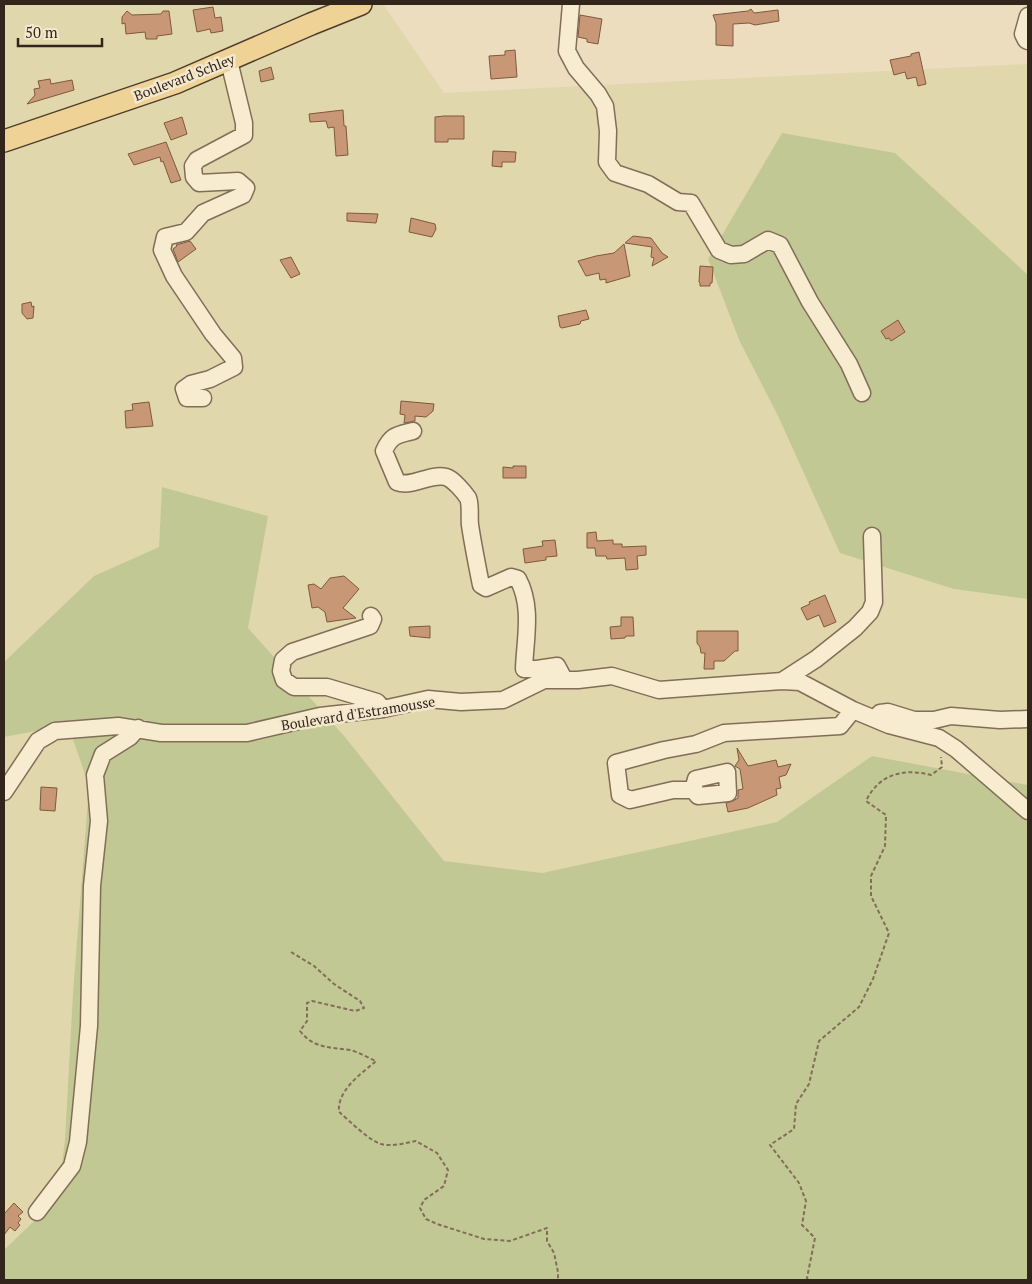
<svg xmlns="http://www.w3.org/2000/svg" width="1032" height="1284" font-family="'PT Serif',serif">
	<style>
		.farmland { fill: #e0d7ac }
		.green { fill: #c2c893 }
		.building { fill: #c89775; stroke: #80583f }
		.lines { fill: none; stroke-linecap: round; stroke-linejoin: round }
		.minor-casing { stroke: #826e58; stroke-width: 19 }
		.major-casing { stroke: #503c2c; stroke-width: 24 }
		.path { stroke: #826e58; stroke-width: 2; stroke-dasharray: 4 2.5; stroke-linecap: butt }
		.minor { stroke: #f7ebd0; stroke-width: 16 }
		.major { stroke: #eed296; stroke-width: 21 }
		.labels { text-anchor: middle; dominant-baseline: central; stroke-width: 5; stroke-linejoin: round; paint-order: stroke }
		.street-label { font-size: 14px; fill: #32261c; stroke: #f3e8cd }
	</style>
	<rect width="100%" height="100%" fill="#ebddbe"/>
	<path class="farmland" d="M4,4h379l61,89 584,-29v211l-133,-121 -155,188 39,76 175,171 74,10v186l-156,-29 -95,66 -235,51 -98,-12 -99,-124 -98,-109 21,-112 -105,-29 -4,60 -65,29 -90,86z
		M68,725l21,61 -16,206 -8,147 -7,59 -54,52v-513z"/>
	<path class="green" d="M782,133l113,20 133,122v324l-74,-10 -114,-36 -61,-135 -39,-76 -32,-83z
		M162,487l106,29 -20,112 97,109 99,124 98,12 235,-51 95,-66 156,29v495h-1024v-30l54,-52 7,-59 8,-147 16,-206 -21,-61 -64,12v-75l90,-86 65,-29z"/>
	<path class="building" d="M213,7l2,11 6,-1 2,14 -12,2 -1,-4 -13,3 -4,-22z
		M751,9l3,4 24,-3 1,11 -24,4 -6,-2 -16,1v22l-17,-1v-22l-3,-8 35,-4z
		M127,11l5,4 29,-1 2,-3h6l3,23 -15,2v3h-11l-1,-7 -19,2 -1,-11 -3,1v-7z
		M580,15l22,4 -4,25 -11,-2v-3l-9,-2z
		M515,50l2,27 -26,2 -2,-23 16,-1v-4z
		M919,52l7,32 -8,2 -2,-9 -9,2 -2,-7 -11,3 -4,-15 21,-4v-2z
		M271,67l3,12 -13,3 -2,-11z
		M50,79l1,5 21,-4 2,10 -47,14 8,-9 -1,-6 6,-1 -2,-7z
		M343,110l1,16h2l2,29 -12,1 -2,-29 -6,1 -2,-7 -16,1 -1,-8z
		M444,116h20v23h-16v3h-13v-25z
		M182,117l5,17 -16,6 -7,-17z
		M166,142l15,38 -10,3 -8,-22 -2,1 -1,-5 -26,8 -6,-11z
		M493,151l23,1 -1,10h-13v5l-10,-1z
		M347,213l31,1 -2,9 -29,-2z
		M411,218l24,6 1,5 -4,8 -23,-5z
		M633,236l18,2 11,15 6,4 -16,9 2,-8 -3,-1 1,-10 -27,-4z
		M190,241l6,8 -18,13 -5,-13 4,-3 -1,-1z
		M624,244l6,32 -24,7v-4l-6,1 -1,-7 -13,3 -8,-15 18,-5 18,-3z
		M291,257l9,17 -9,4 -11,-18z
		M700,266l13,1 -1,16h-2v3h-10v-3l-1,-1z
		M31,302l1,5 2,-1 -1,12 -6,1 -5,-6v-9z
		M586,310l3,9 -8,2 -1,3 -18,4 -2,-1 -2,-11z
		M898,320l7,12 -14,9 -2,-3 -3,1 -5,-8z
		M401,401l33,3 -1,7 -7,6 -11,-1v5l-11,2 1,-8 -5,-1z
		M149,402l4,24 -27,2 -1,-17 8,-1 -1,-6z
		M513,466h13v12h-23v-11l10,1z
		M596,532l1,9 16,-1v4h9v3l24,-1v9l-9,1 1,13 -12,1 -1,-12 -18,1 -1,-3h-10l-1,-8h-8v-15z
		M555,540l2,16 -11,1v3l-21,3 -2,-14 20,-3 -1,-5z
		M344,576l15,13 -16,19 13,10 -29,4 -2,-10 -7,-5 -6,1 -4,-23 6,-1 7,5 9,-11z
		M825,595l11,27 -12,5 -5,-12 -12,5 -6,-12 9,-4 -1,-2z
		M621,617h12l1,19h-8l-1,2 -14,1 -1,-12 11,-1z
		M430,626v12l-20,-2 -1,-9z
		M697,631h41v20h-3l-11,10h-10v8h-10l1,-16h-4l-1,-6 -3,-4z
		M737,748l11,18 28,-6 2,7 13,-3 -5,11 -7,2 2,11 -5,1 1,6 -29,13 -20,4 -2,-9 7,-2 5,-3v-8l5,-1 -3,-20 -5,-3 4,-6z
		M41,787l16,1 -2,23 -15,-1z
		M14,1203l9,9 -5,4 3,3 -3,4 2,2 -5,6 -5,-4 -6,8v-21z"/>
	<g class="lines">
		<defs>
			<path id="minor" d="M571,4l-4,47 9,17 22,26 7,12 3,25 -1,31 8,11 33,11 30,18 13,1 28,47 12,5 13,-1 24,-14 12,5 30,57 39,62 13,29
				M1028,16l-5,18 3,6 2,1
				M203,398h-16l-3,-9 7,-5 19,-5 24,-12 -1,-9 -20,-24 -39,-58 -12,-26 3,-13 21,-5 17,-19 40,-18 3,-7 -8,-7 -39,2 -5,-6 -1,-11 4,-6 47,-25v-12l-15,-62
				M413,431c-16,4 -22,4 -29,20l13,31c16,6 32,-9 49,-5 7,2 18,15 22,21 3,7 1,19 2,27 3,20 7,40 11,60l5,3 25,-11 7,2c15,28 7,60 6,90h13l20,-3 7,13
				M371,616l2,3 -3,7 -78,26 -9,8 -2,11 3,9 10,7h33l50,15 6,7
				M782,681l34,-22 39,-31 15,-16 4,-10 -2,-66
				M875,719l5,-6 8,-1 26,8h20l17,-4 49,4 28,-1
				M693,790l3,-11 31,-7 1,21 -30,3 -5,-6h-20l-43,10 -10,-5 -4,-32 48,-13 32,-6 28,-11 116,-7 13,-16
				M4,792l34,-51 17,-10 63,-5 43,7h86l73,-17 63,-7 45,-10 33,3 42,-2 41,-20h34l34,-4 47,14 123,-9 18,1 53,28 36,15 50,13 17,11 72,62
				M37,1212l35,-46 6,-24 11,-116 3,-140 7,-65 -4,-46 8,-21 27,-17 8,-9"/>
			<path id="major" d="M4,141l171,-58 136,-59 50,-20"/>
		</defs>
		<use href="#minor" class="minor-casing"/>
		<use href="#major" class="major-casing"/>
		<path class="path" d="M291,952l23,14 20,18 26,17 4,7 -9,3 -43,-10 -5,2v18l-7,10c14,18 30,16 50,19 9,2 18,8 26,11 -15,13 -39,29 -37,51 11,9 29,28 42,32 11,3 24,-1 35,-3l21,12 11,17 -4,16 -20,14 -4,8 6,11 11,5 47,15 26,2 37,-13v13l7,12 4,19v8
			M808,1280l-1,-2 8,-40 -13,-13 4,-24 -7,-18 -29,-38 24,-16 2,-25 13,-20 10,-43 40,-34 14,-28 16,-46 -18,-37v-20l14,-30 1,-31 -20,-14c13,-27 37,-33 65,-26l11,-8 -1,-10"/>
		<use href="#minor" class="minor"/>
		<use href="#major" class="major"/>
	</g>
	<g class="labels">
		<g class="street-label">
			<text transform="translate(184 77) rotate(-21)">Boulevard Schley</text>
			<text transform="translate(358 713) rotate(-9)">Boulevard d'Estramousse</text>
		</g>
	</g>
	<rect width="1032" height="1284" fill="none" stroke="#32261c" stroke-width="10"/>
	<path d="M18 38v8h84v-8" fill="none" stroke="#32261c" stroke-width="2.5"/>
	<text x="25" y="38" font-size="15" fill="#32261c" stroke="#f3e8cd" stroke-width="4" paint-order="stroke">50 m</text>
</svg>
